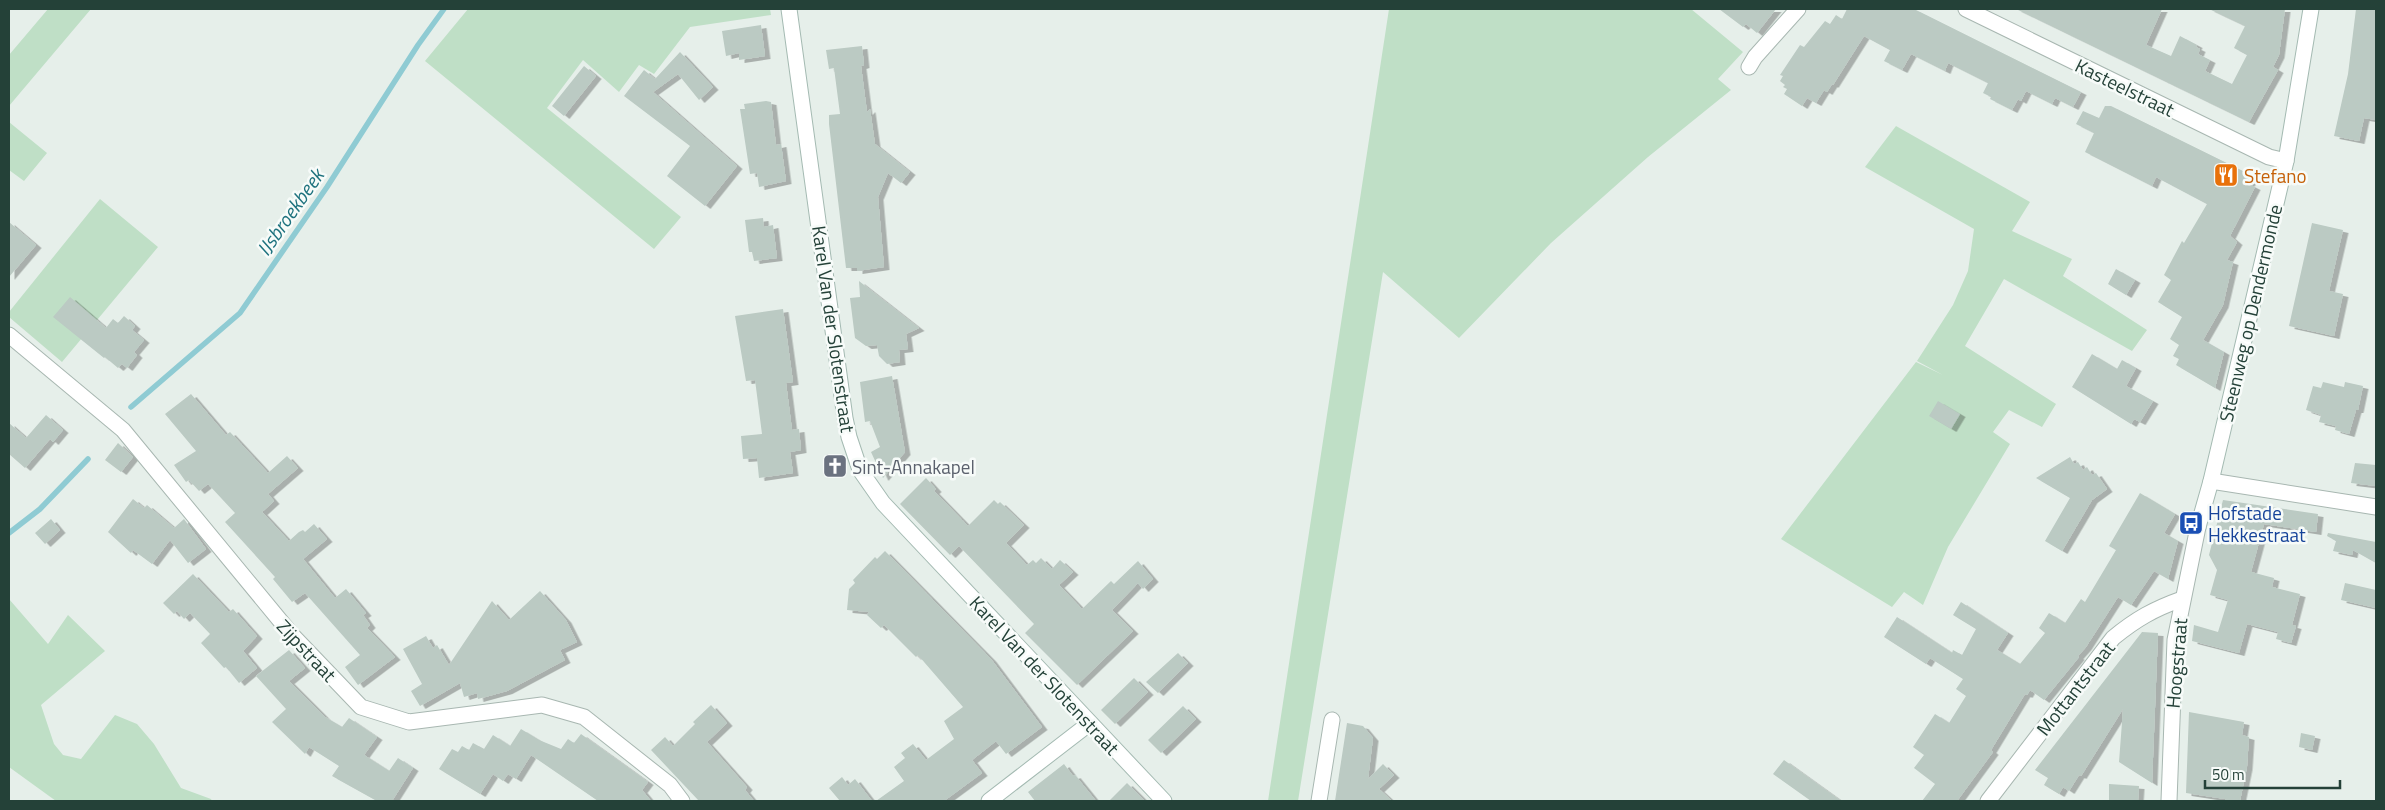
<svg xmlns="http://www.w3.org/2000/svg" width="2385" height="810" font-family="'Titillium Web',sans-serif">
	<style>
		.green { fill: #bfdfc6 }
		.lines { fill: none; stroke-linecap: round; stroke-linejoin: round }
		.stream { stroke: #8fcbd3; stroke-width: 5.5 }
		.building { fill: #bbcac3; filter: url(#shadow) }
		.street-casing { stroke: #a8b7b1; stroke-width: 17 }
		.secondary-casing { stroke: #a4bab2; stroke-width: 17 }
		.street { stroke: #fff; stroke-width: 15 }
		.secondary { stroke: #fff; stroke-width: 15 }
		.labels { text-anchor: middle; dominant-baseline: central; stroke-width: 5; stroke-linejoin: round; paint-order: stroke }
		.street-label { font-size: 19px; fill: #244138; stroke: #f7fbf9 }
		.food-label { font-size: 19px; fill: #c56008; stroke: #f7fbf9; text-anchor: start }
		.worship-label { font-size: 19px; fill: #5b616d; stroke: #f7fbf9; text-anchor: start }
		.transit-label { font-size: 19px; fill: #164399; stroke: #f7fbf9; text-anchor: start }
		.water-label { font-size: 20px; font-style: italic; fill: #1e727e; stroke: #f7fbf9 }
	</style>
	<defs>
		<filter id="shadow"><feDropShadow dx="5.5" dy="3" stdDeviation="0" flood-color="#0004"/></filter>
	</defs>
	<rect width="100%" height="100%" fill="#e6efea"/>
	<path class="green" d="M48,9h43l-82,97v-51z
		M468,9h302l1,6 -81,12 -36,47 -15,-9 -20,27 -36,-32 -36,48 134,109 -27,32 -229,-188z
		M1389,9h302l52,43 -25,27 13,11 -83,67 -97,86 -92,95 -76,-66 -85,529h-30z
		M9,122l38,31 -23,28 -15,-11z
		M1896,126l134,76 -18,29 60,28 -9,17 84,54 -15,21 -128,-72 -39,67 91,58 -14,23 -33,-17 -16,22 17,12 -62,103 -25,58 -19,-13 -12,15 -111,-68 135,-177 27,13 -26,-14 36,-56 15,-34 6,-42 -109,-62z
		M100,199l58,48 -96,115 -53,-45v-5z
		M9,599l39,45 20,-29 37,36 -64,54 13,39 9,11 18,4 34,-44 22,9 17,20 27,44 30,11 1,2h-156l-47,-34z"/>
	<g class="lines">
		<path class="stream" d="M131,407l109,-94 87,-126 91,-142 26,-36
			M9,533l31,-24 48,-50"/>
	</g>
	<path class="building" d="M1719,9h57l-19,24 -11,-9 -3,3z
		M1847,9h67l167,83 -8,15 -18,-9 -3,6 -26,-13 -5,10 -3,-2 -6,11 -22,-11 1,-2 -8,-4 5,-10 -40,-20 -3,8 -34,-17 -9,16 -18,-9 6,-11 -26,-14 -31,49 -1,-1 -5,8 -3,-2 -8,13 -9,-5 -5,8 -18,-12 3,-5 -4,-2 2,-2 -5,-4 3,-5 -3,-1 20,-30 4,2 21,-26 5,3 6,-9 6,4z
		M2016,9h146l-16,36 25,11 9,-20 17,9 -1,2 4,2 -2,5 12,6 -5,11 27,13 15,-29 -13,-7 11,-22 -36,-17h76l-6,46 -6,12 5,3 -29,52z
		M2356,9h20v111l-12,-2 -5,23 -25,-5 14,-62z
		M761,25l4,31 -26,4v-7l-13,3 -4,-25z
		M862,46l2,19 -3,1 6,46 3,-3 5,35 35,28 -9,11 -13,-10 -10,24 6,70 -27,4v-3h-11l-17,-144v-9l11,-1 -6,-46 -5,1 -3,-19z
		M680,52l33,35 -14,13 -21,-26 -25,18 84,74 -32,40 -38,-30 23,-30 -66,-50 20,-26 11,9z
		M584,66l12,10 -32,40 -12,-10z
		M766,101l5,1 5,43 5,-1 5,37 -27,6 -2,-14 -7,1 -10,-65h5l-1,-5z
		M2105,106h6l142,70 -4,8 6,3 -25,49 7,6 -10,18 6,2 -10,43 -20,35 21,12 -9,36 -39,-23 3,-6 -6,-3 6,-11 -9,-6 12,-22 -24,-15 13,-22 -7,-5 18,-34 2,2 23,-39 -51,-27 -4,9 -67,-34 9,-19 -18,-9 7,-13 16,7z
		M763,218l1,9 9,-2 4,33 -23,3 -2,-9h-3l-4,-32z
		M9,222l27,23 -27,32z
		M2312,223l31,7 -14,61 14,3 -9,42 -45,-10z
		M2116,269l19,11 -9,15 -18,-11z
		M859,281l60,47 -13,6 2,15 -9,1 1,12 -13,2 -8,-8 -2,-11 -11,1 -11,-8 -5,-40 10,-1z
		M70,297l36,31 7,-9 5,4 6,-7 11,10 -3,4 12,10 -10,12 3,3 -10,13 -5,-4 -4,4 -13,-11 -1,1 -51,-41z
		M783,309l10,73 -7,1 6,47 7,-1 2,21 -11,2 3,21 -34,5 -2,-20 -14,1 -2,-23 21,-2 -7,-54 -9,1 -11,-65z
		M2092,354l25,15 5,-9 14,8 -10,18 27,15 -13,21 -6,-3 -3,5 -59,-37z
		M892,376l13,76 -22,26 -12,-26 9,-5 -10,-26 -5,1 -5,-40z
		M2323,382l21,5 1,-5 18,4 -5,24h-2l-7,24 -14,-4 1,-4 -17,-4 2,-7 -15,-5 7,-24 8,2z
		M191,394l35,41 4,-3 38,41 19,-17 11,12 -30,26 6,7 -12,11 27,29 10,-9 4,-2 2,2 9,-8 13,15 -24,20 32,39 11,-9 20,24 -3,2 7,10 -3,3 28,29 -37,28 -13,-18 15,-12 -55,-62 -13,9 -19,-23 2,-2 -50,-55 10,-9 -27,-29 -9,7 -10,-11 -3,2 -12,-17 22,-14 -31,-37z
		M1938,401l22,13 -9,15 -22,-13z
		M46,415l17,15 -10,12 -3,-3 -25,29 -16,-14v-31l17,15z
		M118,443l15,14 -12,15 -16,-12z
		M2070,457l4,7 4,-2 5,8 4,-3 5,8 4,-2 11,16 -15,11 -30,51 -17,-10 25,-43 -34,-20z
		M2355,463l21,2v21l-25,-3z
		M926,478l10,11 -2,2 34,35 26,-26 4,4 2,-2 24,23 -18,18 21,22 6,-5 3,3 5,-5 11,11 8,-9 13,12 -14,13 23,24 29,-28 3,3 24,-23 15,18 -10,10 -5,-6 -26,27 21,21 -56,54 -52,-52 9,-9 -75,-78 -9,9 -50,-51z
		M2140,493l35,21 -11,19 14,8 -10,38 -14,-8 -23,34 -13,-8 -32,50 -8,9 1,1 -35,43 -14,-10 -3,5 -2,-1 -34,56 2,2 -36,49h-35l13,-17 -21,-16 10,-13 -11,-8 22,-33 14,9 17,-27 -10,-7 7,-10 -33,-21 -4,6 -42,-27 13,-20 55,36 1,-3 9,5 14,-26 -23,-14 8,-13 47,31 -11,17 23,14 25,-31 -6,-5 10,-15 16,10 16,-24 4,3 31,-52 -7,-4z
		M133,499l11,9 3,-3 27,23 10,-9 22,30 -18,14 -18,-23 -18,24 -19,-14 -2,3 -23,-21z
		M2223,500l95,14 -2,18 -52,-8 -13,48 23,6 -2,9 28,7 -8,31 4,1 -5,17 -15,-4 2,-7 -31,-8 -8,29 -47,-12 2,-16 24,7 10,-32 -18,-5 7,-25 -8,-15z
		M51,519l9,11 -15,14 -10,-11z
		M2328,533l48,9v21l-23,-13 -1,5 -19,-4 3,-10 -9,-5z
		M885,551l106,108 51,68 -36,27 -10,-13 -24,19 10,13 -38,28h-68l28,-20 -10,-14 11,-9 -4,-5 12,-9 13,16 28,-21 -10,-18 19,-14 -45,-52 -2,2 -32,-32 -3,3 -14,-13 2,-3 -22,-2 2,-21 6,-6 -2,-3 22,-23 2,2z
		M193,574l36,38 4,-3 24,27 -14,15 14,17 -18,15 -13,-16 -2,1 -23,-25 9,-9 -20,-21 -6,6 -7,-8 -3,3 -11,-11z
		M2345,583l31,7v18l-35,-8z
		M540,591l26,29 11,22 -17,8 5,10 -58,31 -29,8 -1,-6 -13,4 -4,-14 -40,23 -9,-15 11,-7 -19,-35 23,-13 7,12 4,-3 12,20 43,-64 17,19z
		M2142,632l16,1 -6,150 -33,-21 4,-53 -42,67 -2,-1 -10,16 -6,-4 -4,7 -15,-9 4,-7 -13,-8z
		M289,650l16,18 -16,13 36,36 17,10 7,-9 28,19 -13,18 25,16 9,-13 15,10 -21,33h-15l-45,-25 7,-10 -30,-19 -4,7 -33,-32 14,-13 -30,-33z
		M1178,653l10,10 -30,30 -12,-11z
		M1134,678l14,14 -33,32 -14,-14z
		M711,705l16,18 -20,19 40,45 -2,3 9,11h-55l-48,-51 14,-13 8,9 22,-22 -2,-2z
		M1183,706l13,13 -35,34 -13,-13z
		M2189,712l55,10 -2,13 7,2 -2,30 -7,34h-15v-2l-39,-6z
		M1347,723l16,3 10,12 -5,41 15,-15 11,11 -15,14 13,12h-57z
		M521,729l18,11 22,9 7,-10 6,4 7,-9 67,48 -6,8 9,11h-53l-67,-46 -15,24 -8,-5 -5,7 -10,-7 -13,20 -41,-25 13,-20 6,3 4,-6 7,4 4,-7 11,6 9,-14 17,11z
		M2301,733l14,3 -3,14 -13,-3z
		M1784,760l57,41h-30l-38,-27z
		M1064,764l9,12 2,-1 21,26h-61l-7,-9z
		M842,777l6,8 7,-6 17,22h-32l-11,-13z
		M1127,783l18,18h-36z
		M2109,784l30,2 -1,15h-29z"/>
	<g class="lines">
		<defs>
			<path id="street" d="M1966,9l303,148 17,4
				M1749,67l6,-10 43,-48
				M9,335l114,95 169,205 69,72 48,15 133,-17 42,12 86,68 12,16
				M2211,481l165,26
				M1319,801l13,-81
				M1988,801l125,-163c23,-19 41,-29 69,-39
				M2169,801l6,-161 23,-113"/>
			<path id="secondary" d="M789,9l56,409 4,19 11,33 23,33 281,298
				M2198,527l13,-46 75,-320 25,-152
				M989,801l101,-78"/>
		</defs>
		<use href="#street" class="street-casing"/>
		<use href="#secondary" class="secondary-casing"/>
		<use href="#street" class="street"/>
		<use href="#secondary" class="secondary"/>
	</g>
	<defs>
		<symbol id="restaurant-square" viewBox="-11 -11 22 22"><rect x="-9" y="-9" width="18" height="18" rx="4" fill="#e8710a" stroke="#f7fbf9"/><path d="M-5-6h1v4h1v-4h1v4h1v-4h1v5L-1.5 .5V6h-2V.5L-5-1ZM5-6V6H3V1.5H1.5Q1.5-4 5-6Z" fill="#fff"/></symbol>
		<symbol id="church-square" viewBox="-11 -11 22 22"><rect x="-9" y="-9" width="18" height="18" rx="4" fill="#6b7280" stroke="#f7fbf9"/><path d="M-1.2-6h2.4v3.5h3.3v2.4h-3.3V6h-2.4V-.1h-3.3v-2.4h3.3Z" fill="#fff"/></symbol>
		<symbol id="bus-square" viewBox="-11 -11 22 22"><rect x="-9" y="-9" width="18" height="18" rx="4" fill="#1a4fb4" stroke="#f7fbf9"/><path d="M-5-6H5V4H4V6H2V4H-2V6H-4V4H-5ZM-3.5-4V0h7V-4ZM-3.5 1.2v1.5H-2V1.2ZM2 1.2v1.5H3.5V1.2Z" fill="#fff"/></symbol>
	</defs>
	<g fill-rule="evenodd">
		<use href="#restaurant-square" x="2212" y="161" width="28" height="28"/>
		<use href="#church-square" x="821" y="452" width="28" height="28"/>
		<use href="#bus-square" x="2177" y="509" width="28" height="28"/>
	</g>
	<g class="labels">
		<g class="street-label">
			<text transform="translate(2125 87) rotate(26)">Kasteelstraat</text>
			<text transform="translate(2250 313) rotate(-77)">Steenweg op Dendermonde</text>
			<text transform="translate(834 329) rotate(82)">Karel Van der Slotenstraat</text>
			<text transform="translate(307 650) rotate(47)">Zijpstraat</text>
			<text transform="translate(2176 663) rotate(-85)">Hoogstraat</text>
			<text transform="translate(1045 675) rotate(47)">Karel Van der Slotenstraat</text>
			<text transform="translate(2075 688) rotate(-52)">Mottantstraat</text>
		</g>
		<g class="food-label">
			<text x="2244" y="175">Stefano</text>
		</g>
		<g class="worship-label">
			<text x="852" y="466">Sint-Annakapel</text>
		</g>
		<g class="transit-label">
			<text x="2208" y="512">Hofstade<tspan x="2208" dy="22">Hekkestraat</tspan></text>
		</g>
		<g class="water-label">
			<text transform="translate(290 212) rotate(-55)">IJsbroekbeek</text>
		</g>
	</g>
	<rect width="2385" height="810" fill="none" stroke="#244138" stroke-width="20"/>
	<path d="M2205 780v8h135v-8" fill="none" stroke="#244138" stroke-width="2.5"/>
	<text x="2212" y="780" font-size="15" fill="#244138" stroke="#f7fbf9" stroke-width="4" paint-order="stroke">50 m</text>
</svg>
